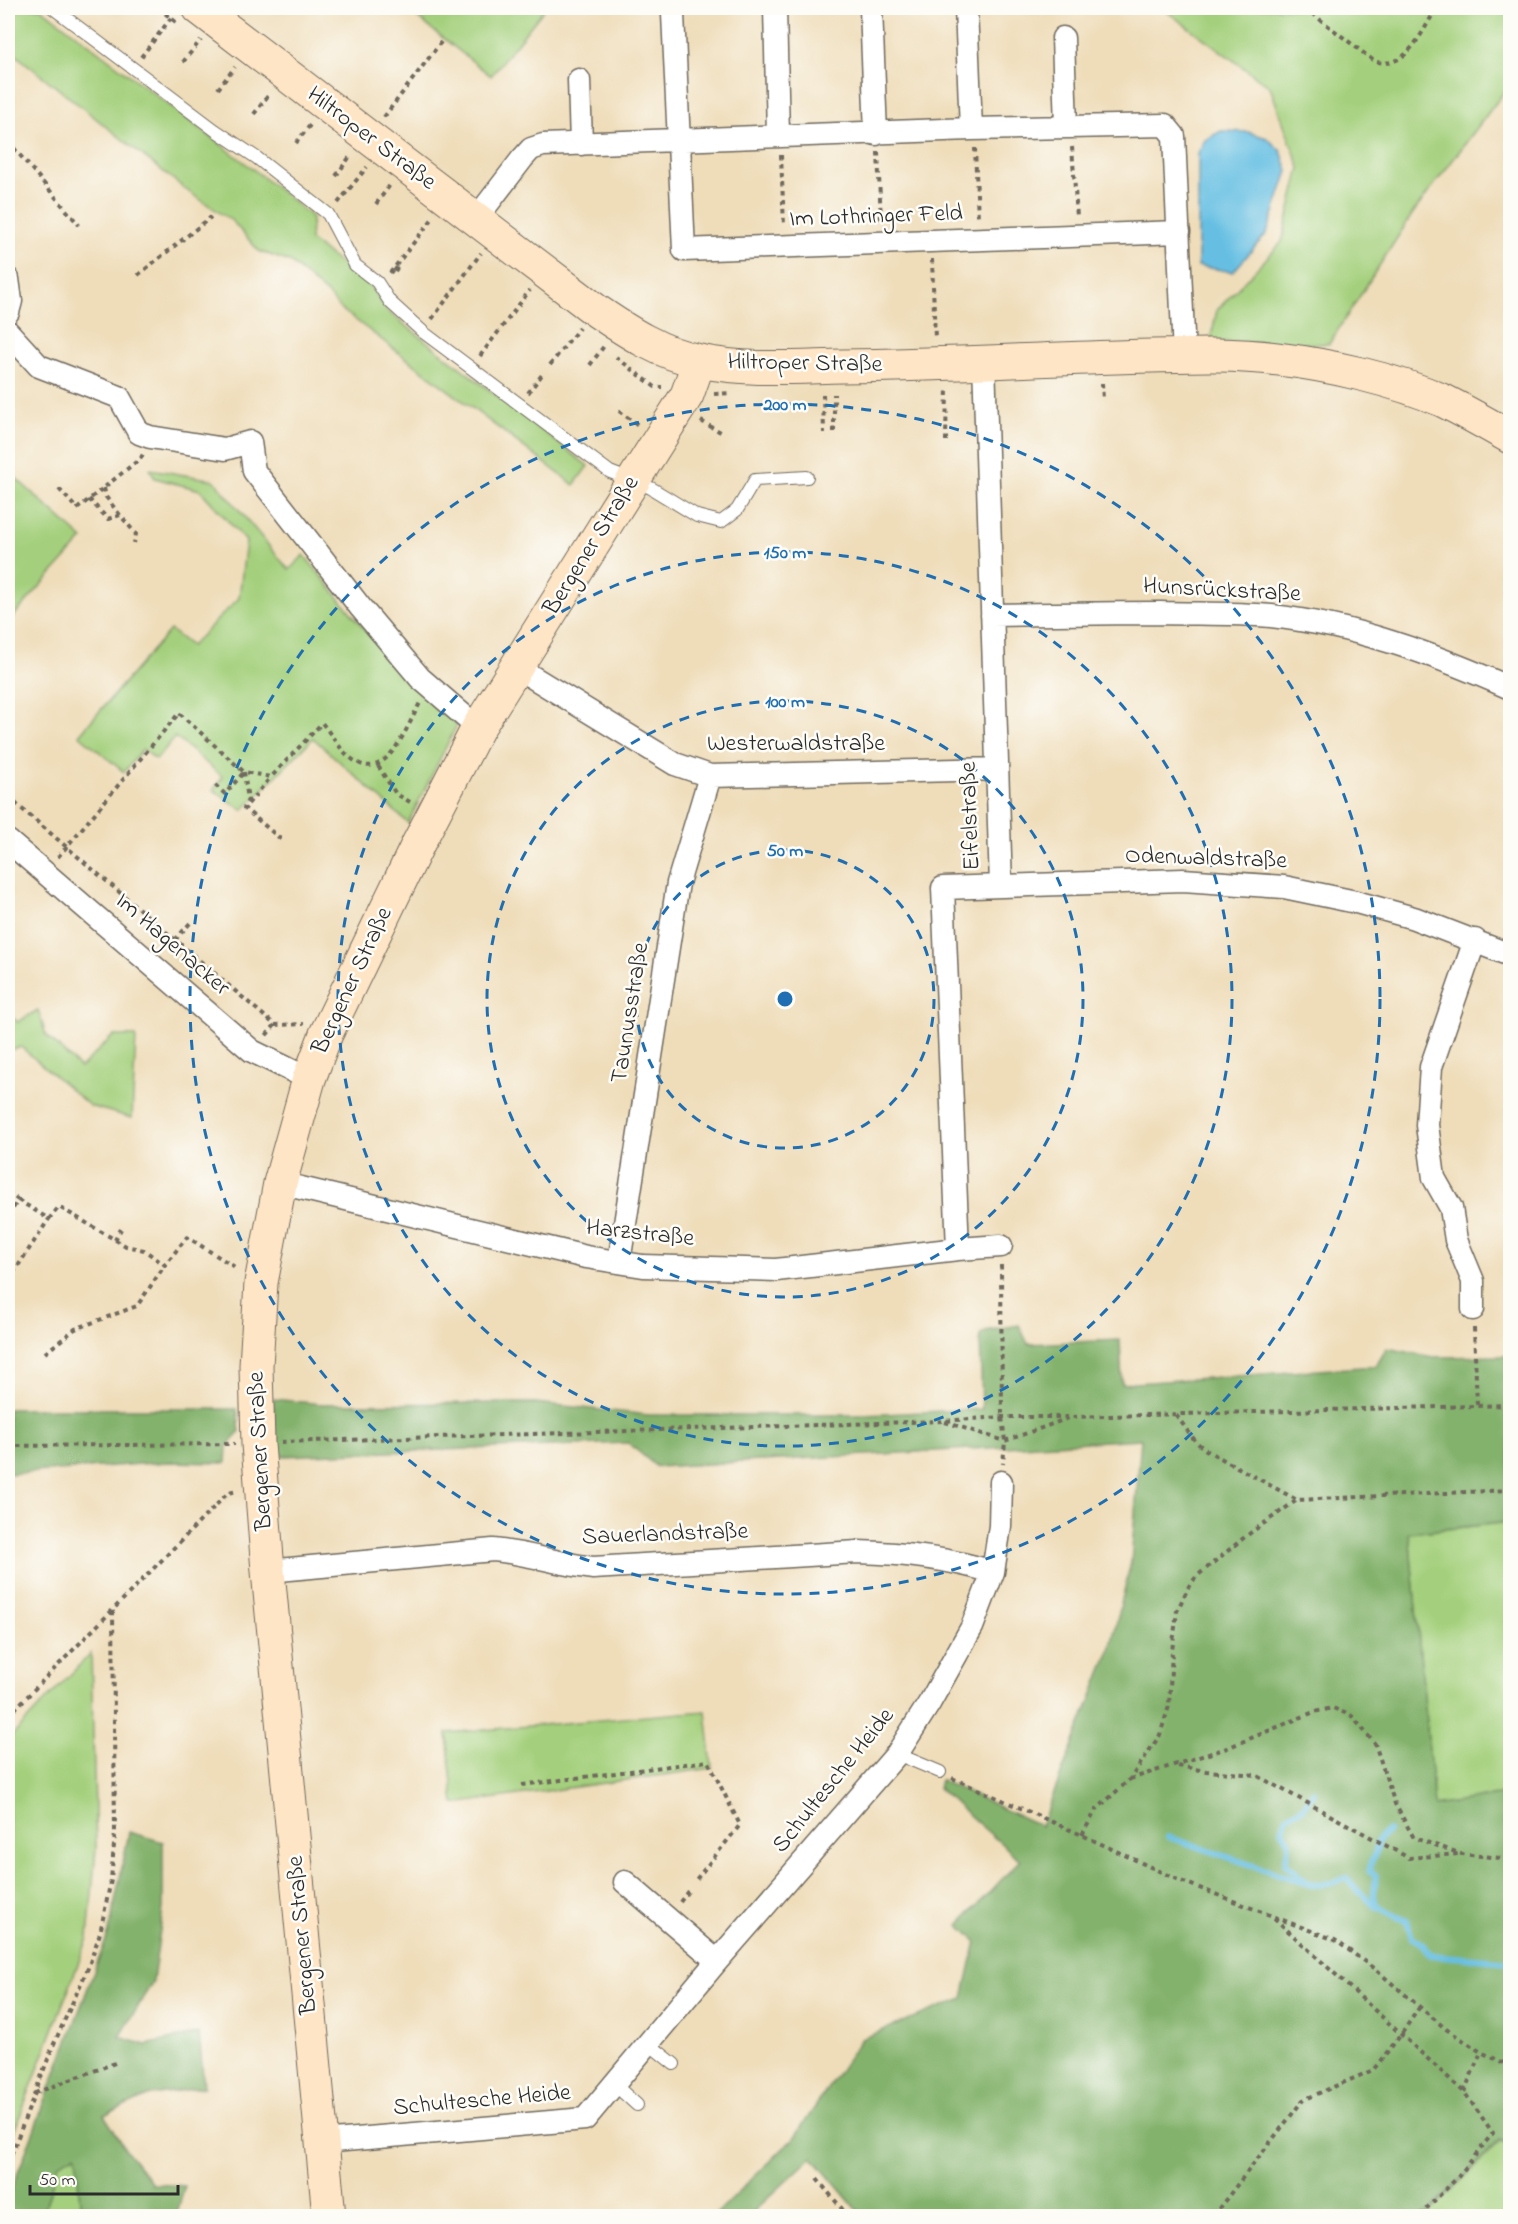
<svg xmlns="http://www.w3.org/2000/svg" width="1518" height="2224" font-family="'Indie Flower',sans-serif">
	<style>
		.green { fill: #a4d07d; stroke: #687e54; stroke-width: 1.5 }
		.forest { fill: #83b26c; stroke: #576e4c; stroke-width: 1.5 }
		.water { fill: #66bfe3; stroke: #487587; stroke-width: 1.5 }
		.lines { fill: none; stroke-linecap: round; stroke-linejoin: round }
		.stream { stroke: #66bfe3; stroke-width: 6 }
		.lane-casing { stroke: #70695d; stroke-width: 14 }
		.street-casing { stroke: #70695d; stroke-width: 25 }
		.secondary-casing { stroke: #70695d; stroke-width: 35 }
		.path { stroke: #70695d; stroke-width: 4; stroke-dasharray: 4.5 4.5; stroke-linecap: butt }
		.lane { stroke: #fff; stroke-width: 12 }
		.street { stroke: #fff; stroke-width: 22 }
		.secondary { stroke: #fee5c5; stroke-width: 33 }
		.ring { fill: none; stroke: #1f6fb2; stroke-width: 3; stroke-dasharray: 10 8 }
		.labels { text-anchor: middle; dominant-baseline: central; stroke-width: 5; stroke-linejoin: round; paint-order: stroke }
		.street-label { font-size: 24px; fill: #2b2b2b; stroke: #fdfcf7 }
		.centre { fill: #1f6fb2; stroke: #fdfcf7; stroke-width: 3 }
		.ring-label { font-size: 18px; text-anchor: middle; font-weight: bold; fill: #1f6fb2; stroke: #fdfcf7; stroke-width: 5; stroke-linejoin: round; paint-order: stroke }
	</style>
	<rect width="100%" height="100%" fill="#fdfcf7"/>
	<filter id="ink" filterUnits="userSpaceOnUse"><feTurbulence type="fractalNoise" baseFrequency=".0167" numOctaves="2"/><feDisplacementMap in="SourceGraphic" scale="12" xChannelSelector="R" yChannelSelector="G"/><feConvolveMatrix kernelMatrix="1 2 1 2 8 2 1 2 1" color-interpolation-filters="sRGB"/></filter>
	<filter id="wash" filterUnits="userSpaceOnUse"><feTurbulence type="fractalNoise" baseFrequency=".008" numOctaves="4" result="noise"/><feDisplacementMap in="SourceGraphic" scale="24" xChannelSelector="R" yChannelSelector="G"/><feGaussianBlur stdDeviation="1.35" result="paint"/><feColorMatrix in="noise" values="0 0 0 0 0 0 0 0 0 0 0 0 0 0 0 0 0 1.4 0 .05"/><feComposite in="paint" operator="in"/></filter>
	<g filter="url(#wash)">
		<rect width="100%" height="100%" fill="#efddba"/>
		<path class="green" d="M8,8h33l212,161 59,48 -2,23 60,46 17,25 201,155 -14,19 -233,-176 -14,-15 -37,-32 -31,-11 -27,-30 -43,-29 -181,-143z
			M405,8h140l-54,68z
			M1162,8h348v87l-6,-3 -91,121 -84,131 -119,-2 7,-32 65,-68 18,-74 -30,-81z
			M150,469l64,11 75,90 15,-15 89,109 64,61 -49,98 -95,-85 -70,72 -30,-20 10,-13 -48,-40 -19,23 -13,-11 -19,23 -45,-37 91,-105 21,16 48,-48 7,-57 -46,-51 -45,-12z
			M8,471l75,68 -75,83z
			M38,1010l8,25 34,33 33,-32h23l-4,82 -42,-12 -69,-59 -11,3 -2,-2v-34l10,8z
			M1510,1522v272l-76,12 -25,-273z
			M91,1653l5,195 -8,90 -80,209v-407z
			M706,1711l6,57 -258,36 -7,-71z
			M1501,2141l9,4v71h-84z
			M77,2154l4,62h-38l15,-53z"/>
		<path class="forest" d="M1019,1325l9,19 92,-4 2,44 254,-18 11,-18 46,9 77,-1v166l-101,11 25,273 76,-12v351l-10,-5 -76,76h-562l-50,-59 -63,59h-35l80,-78 67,-99 102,-41 13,-57 -17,-16 61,-65 -82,-72 2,-8 101,46 69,-176 21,-88 10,-123 -484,28 -29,-24 -346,13 -7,-28 -2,-29 49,5 213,-1 114,12h216l117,-6 -2,-74 5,-4z
			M8,1409h229l3,23 -13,14 -1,17 -59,-1 -159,12z
			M129,1832l34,10v66l-10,73 -33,56 26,8 53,-12 5,54 -53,8 -47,20 23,36 26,33 32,2 -9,30h-95l-5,-62 -18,10 -15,52h-35v-17l101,-267z"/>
		<path class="water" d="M1221,131l27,1 19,6 14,13 7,20 -21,62 -34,39 -35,-6v-113l7,-13z"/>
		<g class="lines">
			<path class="stream" d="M1168,1837l143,48 18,-1 18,-6c17,22 35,33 60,43l5,17 9,5 10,12 79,7
				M1307,1882l-22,-18 4,-22 -7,-11 5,-15 16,-8 10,-16
				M1376,1907l-2,-13 2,-18 -7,-5c0,-6 2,-9 5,-14 6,-15 -3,-13 14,-26"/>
		</g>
	</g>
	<g filter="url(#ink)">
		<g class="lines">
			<defs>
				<path id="lane" d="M53,8l162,122 42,28 71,56 27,51 22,17 13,20 33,30 187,140 41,16 46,28 24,6 16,-12 18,-30 52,-3
					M897,1754l43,18
					M649,2044l25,20
					M615,2085l22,20"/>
				<path id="street" d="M775,8l3,127
					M871,8l5,126
					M966,8l5,121
					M673,14l11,236 495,-18
					M1063,38l3,89
					M579,80l2,64
					M476,219l46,-60 9,-10 12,-4 428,-16 194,-4 9,11 10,220
					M8,279l3,22 -3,11
					M8,332l31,34 80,31 20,36 11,4 75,12 25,-7 4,29 107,137 59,70 58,50
					M984,361l17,525
					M992,615c56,-1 113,-2 169,-2 37,1 73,0 110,3 83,9 163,38 239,72
					M516,667l159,97 35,12 287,-7
					M8,841l244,210 57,28
					M280,1183l306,74 57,9 133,4 182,-21 43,-3
					M958,1249l-15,-361 240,-8 101,7 72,15 58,16 96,37
					M619,1262l59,-379 32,-107
					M1473,1309v-28l-17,-41 -5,-32 -17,-30 -7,-53 4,-58 44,-127
					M268,1571l225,-21c34,3 66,14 100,18l265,-16c45,1 92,7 135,20
					M625,1882l92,79
					M322,2142l263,-23 132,-158 180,-207 33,-52 42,-75 21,-55 7,-46 1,-44"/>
				<path id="secondary" d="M199,8l395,301c32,22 67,45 106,52 46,10 95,6 142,5 92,-1 183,-6 275,-9 54,-1 108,-5 161,2 52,6 118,21 166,42 22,11 45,24 66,36
					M329,2216l-61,-645 -10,-127 -2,-78 5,-83 19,-100 29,-104 17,-45 93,-192 59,-114 209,-333 12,-34"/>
			</defs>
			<use href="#lane" class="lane-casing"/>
			<use href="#street" class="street-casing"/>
			<use href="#secondary" class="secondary-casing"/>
			<path class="path" d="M158,8l18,14
				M1305,8l69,53c33,11 48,-31 63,-53
				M141,57l30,-39
				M183,62l18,-22
				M218,89l17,-22
				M254,114l16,-21
				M384,117l57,-75
				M8,141l71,84
				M296,143l15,-19
				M1072,147l5,70
				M975,148l3,71
				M878,152l3,70
				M781,155l3,71
				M336,176l15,-21
				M338,203l29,-36
				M376,204l14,-19
				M932,259l3,80
				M394,268l6,4
				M390,273l43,-55
				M138,275l73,-58
				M432,319l49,-66
				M480,356l50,-66
				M616,357l39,30h7
				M550,365l29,-37
				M590,365l14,-19
				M1102,383l1,17
				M528,393l16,-21
				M714,394l16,-1
				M823,394l1,39
				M619,411l19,14
				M701,421l23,13
				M834,432v-38
				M946,441l1,-54
				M104,488l2,9 14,18
				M59,489l18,20 64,-51 2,-4
				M89,499l19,20 12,-4 16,19 -2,9
				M378,766l18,28 14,8
				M244,772l4,28 -4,8 39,33
				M215,785l10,9 19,-22
				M8,797l267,228 -10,12
				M248,804l22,-26
				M58,857l121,-144 65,59 27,5 51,-54c9,11 18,27 30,36 34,27 55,-33 68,-56
				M175,940l16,-18
				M275,1025l29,-1
				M8,1192l10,8 -10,17
				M18,1200l31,19 10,-12 67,39 18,4 21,15 22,-28 51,32
				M115,1240l6,-11
				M1001,1265l1,152 3,24 -2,23
				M8,1281l41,-62
				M1474,1328l3,77
				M45,1353l30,-24 62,-23 28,-41
				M1176,1415l20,27 10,8 91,50 213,-10
				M945,1422l60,19 64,-23
				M281,1442l661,-21 60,-4h70l438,-12
				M8,1446l227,-2
				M8,1716l220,-223 9,-2
				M1178,1766l28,5 50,4 153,83 49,-4
				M952,1778l130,57 94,44 159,61 41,30 70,59 35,23 29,14
				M1130,1779l97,-31 87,-36 19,-4 19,8 23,28 20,60 19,34 48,16 48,5
				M522,1785l186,-24 32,64 -46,57
				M1082,1835l14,-25 34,-31 30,-44 9,-29 3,-55 5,-40 12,-25 8,-10 49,-40 51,-36
				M680,1902l8,-11
				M1274,1918l190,174 29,41 -35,44 -39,39
				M1464,2092l17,-40
				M35,2093l80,-30
				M8,2163l45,-117 35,-78 12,-35 11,-53 4,-47 -2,-224
				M817,2179l31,37
				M834,2216l8,-7
				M1213,2216l90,-116 70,-30 27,-34 19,-28"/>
			<use href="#lane" class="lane"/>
			<use href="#street" class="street"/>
			<use href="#secondary" class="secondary"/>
		</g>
	</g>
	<g class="ring">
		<circle cx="785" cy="999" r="149"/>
		<circle cx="785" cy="999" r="298"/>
		<circle cx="785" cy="999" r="447"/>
		<circle cx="785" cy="999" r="595"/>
	</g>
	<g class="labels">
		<g class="street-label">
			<text transform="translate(371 139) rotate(37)">Hiltroper Straße</text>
			<text transform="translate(876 217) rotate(-2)">Im Lothringer Feld</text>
			<text transform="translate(805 364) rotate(1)">Hiltroper Straße</text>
			<text transform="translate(592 546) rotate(-58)">Bergener Straße</text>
			<text transform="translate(1222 591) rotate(3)">Hunsrückstraße</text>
			<text x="796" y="744">Westerwaldstraße</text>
			<text transform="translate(971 816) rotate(-92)">Eifelstraße</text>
			<text transform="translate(1206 859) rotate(2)">Odenwaldstraße</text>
			<text transform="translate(172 945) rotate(41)">Im Hagenacker</text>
			<text transform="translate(353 981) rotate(-65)">Bergener Straße</text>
			<text transform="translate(631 1013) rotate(-81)">Taunusstraße</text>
			<text transform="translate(640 1234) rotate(6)">Harzstraße</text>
			<text transform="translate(261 1451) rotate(-93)">Bergener Straße</text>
			<text transform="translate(665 1535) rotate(-2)">Sauerlandstraße</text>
			<text transform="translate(834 1781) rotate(-51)">Schultesche Heide</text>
			<text transform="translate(303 1935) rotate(-95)">Bergener Straße</text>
			<text transform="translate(482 2101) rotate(-5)">Schultesche Heide</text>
		</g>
	</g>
	<circle cx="785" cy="999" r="9" class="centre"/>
	<g class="ring-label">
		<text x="785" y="410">200 m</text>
		<text x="785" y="558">150 m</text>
		<text x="785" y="707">100 m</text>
		<text x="785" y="856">50 m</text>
	</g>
	<rect width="1518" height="2224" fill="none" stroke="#fdfcf7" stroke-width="30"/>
	<path d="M30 2185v9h148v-9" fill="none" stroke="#2b2b2b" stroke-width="3"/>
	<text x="39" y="2185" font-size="18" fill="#2b2b2b" stroke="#fdfcf7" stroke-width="4.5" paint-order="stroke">50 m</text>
</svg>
